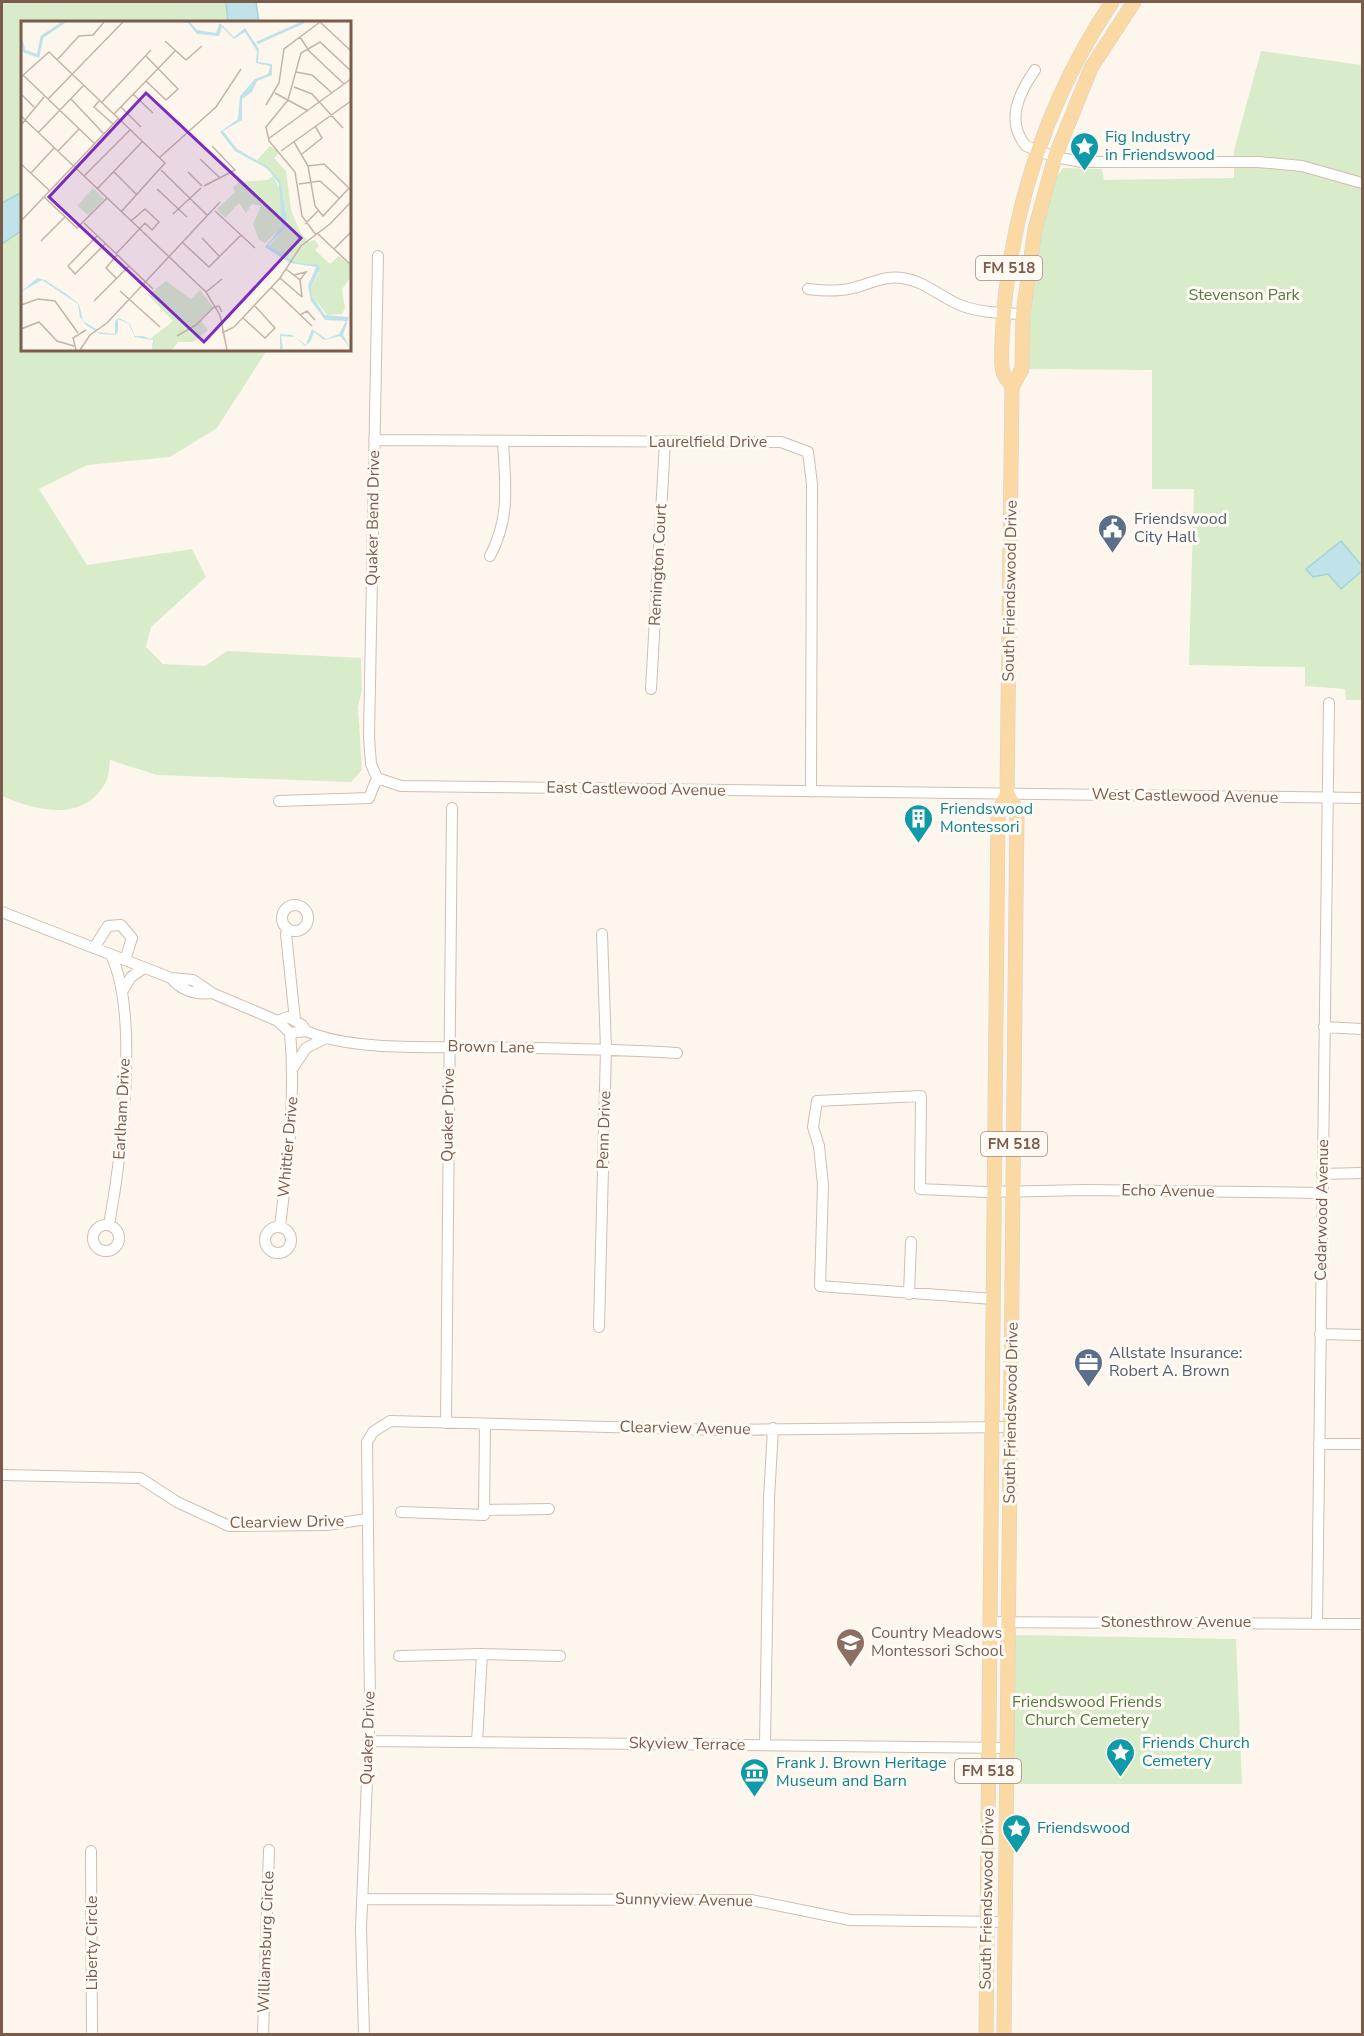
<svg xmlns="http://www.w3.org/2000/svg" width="1364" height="2036" font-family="'Nunito Sans',sans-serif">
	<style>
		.green { fill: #d8ecc9 }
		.water { fill: #bfe3e8; stroke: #a5d3da; stroke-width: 1.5 }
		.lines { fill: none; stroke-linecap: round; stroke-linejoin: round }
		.minor-casing { stroke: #d1beb0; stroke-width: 12 }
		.major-casing { stroke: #dad1cd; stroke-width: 15 }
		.minor { stroke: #fff; stroke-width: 10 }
		.major { stroke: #fbd9a5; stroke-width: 14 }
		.labels { text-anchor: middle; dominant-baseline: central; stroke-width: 6; stroke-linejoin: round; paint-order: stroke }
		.shield { fill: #fffaf3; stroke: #a28b7f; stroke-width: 1.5 }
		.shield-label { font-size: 15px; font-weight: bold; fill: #7a5c4d }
		.culture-label { font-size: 16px; fill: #0d838f; stroke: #fffaf3; text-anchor: start }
		.park-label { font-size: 16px; fill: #537a41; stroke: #fffaf3 }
		.street-label { font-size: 16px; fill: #7a5c4d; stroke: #fffaf3 }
		.service-label { font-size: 16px; fill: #4e5e75; stroke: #fffaf3; text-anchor: start }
		.education-label { font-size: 16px; fill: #785e54; stroke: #fffaf3; text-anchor: start }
		.inset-river { fill: none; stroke: #bfe3e8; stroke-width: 3 }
		.inset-road { fill: none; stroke: #c5b3a7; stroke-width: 1.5 }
		.view { fill: #7b2cbf; fill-opacity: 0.15; stroke: #7b2cbf; stroke-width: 3 }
		.inset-edge { fill: none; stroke: #7a5c4d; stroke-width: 3 }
	</style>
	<rect width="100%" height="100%" fill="#fdf6ec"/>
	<path class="green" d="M2,2h224l2,20h-206v170l-20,11z
		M1261,51l101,14v635h-16l-1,-11 -40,-3v-19l-116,-2 5,-176h-42v-119l-124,-1c1,-45 7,-168 35,-201l39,1 2,11 130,-2v-28z
		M22,230v120h245l-50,78 -47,29 -83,8 -48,24 48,76 105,-16 14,28 -55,50 -5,20 17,17 42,2 22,-15 134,7 1,32 -4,17 4,63 -11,12 -194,-7 -47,-15c-1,7 -1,16 -4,22 -22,41 -69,29 -104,14v-552z
		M1013,1635l223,4 6,145h-229z"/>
	<path class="water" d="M226,2h30l3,20h-31z
		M22,192v38l-20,14v-41z
		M1341,541l21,25v5l-21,18 -13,-15 -15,3 -7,-8z"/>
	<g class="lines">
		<defs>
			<path id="minor" d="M1035,70c-16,23 -30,51 -9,76l29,11 27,5h176l44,4 60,17
				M808,289c15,2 30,3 45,-1 16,-4 33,-13 49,-10 23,3 38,19 58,27 20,8 43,8 63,9
				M374,440l407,2 27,10 4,32 -1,308
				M490,556c21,-40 15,-72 13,-115
				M651,689l14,-247
				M377,778l24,8 961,12
				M377,778l-6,-14 -2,-27 9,-481
				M279,801l90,-3 8,-20
				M282 918a13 13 0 1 1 26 0a13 13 0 1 1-26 0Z
				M2,912l169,66 22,2 19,13 66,28 12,12 16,-2 -4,-6 -14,-8 -10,4
				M288,929l-2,5 9,86
				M94,948l14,-22 13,-1 11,13 -7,22
				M171,978c11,13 24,17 41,15
				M122,992l9,-15 13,-9
				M1324,1027l38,2
				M306,1031c43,19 117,16 164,16 69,1 138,2 207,6
				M293,1068l13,-20 18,-9
				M1322,1174l40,-1
				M93 1238a13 13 0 1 1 26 0a13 13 0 1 1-26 0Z
				M109,1225c12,-66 31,-210 2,-270
				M280,1226c8,-64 16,-128 10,-193
				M265 1240a13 13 0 1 1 26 0a13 13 0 1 1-26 0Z
				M909,1294l2,-52
				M993,1299l-173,-13 3,-101 -4,-39 -6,-19 4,-26 104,-5 -1,93 65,3 100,-2 237,3
				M599,1327l7,-278 -4,-115
				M1320,1334l42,1
				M446,1423l6,-615
				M1319,1444h43
				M2,1475l138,3 37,24 52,24 97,-1 42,-6
				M484,1510l65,-1
				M401,1512l83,3 1,-91
				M990,1622l372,2
				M1317,1623l12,-920
				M399,1656l83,-2 78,2
				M368,1741l638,7
				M477,1742l5,-88
				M765,1745l4,-246 4,-71
				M91,1851l1,183
				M362,1899l389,1 99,20 154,2
				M263,2034l6,-184
				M364,2034l-3,-105 9,-223 -3,-264 6,-10 17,-11 327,9 293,-3"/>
			<path id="major" d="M1012,387c-2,-5 -8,-10 -9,-15 -4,-12 1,-59 2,-73 12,-108 47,-207 107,-297
				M986,2034l12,-1221 9,-19 5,-407 10,-18 1,-55 12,-85 20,-72 36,-89 43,-66
				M1004,2034l13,-1224 -10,-16"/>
		</defs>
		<use href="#minor" class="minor-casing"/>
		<use href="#major" class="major-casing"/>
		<use href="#minor" class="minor"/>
		<use href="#major" class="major"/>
	</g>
	<defs>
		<symbol id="sight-pin" viewBox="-11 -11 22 30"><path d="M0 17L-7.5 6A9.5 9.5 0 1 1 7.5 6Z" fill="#0f9aa8" stroke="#fffaf3"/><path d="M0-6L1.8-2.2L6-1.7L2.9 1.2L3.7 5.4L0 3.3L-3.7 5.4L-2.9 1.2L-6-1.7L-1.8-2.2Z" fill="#fff"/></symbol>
		<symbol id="civic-pin" viewBox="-11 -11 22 30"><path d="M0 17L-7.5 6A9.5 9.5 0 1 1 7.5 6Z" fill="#5c6f8a" stroke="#fffaf3"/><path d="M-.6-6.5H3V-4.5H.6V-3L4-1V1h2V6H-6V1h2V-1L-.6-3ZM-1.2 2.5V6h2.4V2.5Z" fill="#fff"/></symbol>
		<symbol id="building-pin" viewBox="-11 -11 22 30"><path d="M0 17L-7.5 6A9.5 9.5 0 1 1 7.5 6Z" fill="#0f9aa8" stroke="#fffaf3"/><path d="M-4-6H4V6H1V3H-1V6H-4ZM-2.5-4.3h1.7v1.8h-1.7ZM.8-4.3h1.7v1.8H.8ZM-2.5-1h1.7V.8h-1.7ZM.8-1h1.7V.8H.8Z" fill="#fff"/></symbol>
		<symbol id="office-pin" viewBox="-11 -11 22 30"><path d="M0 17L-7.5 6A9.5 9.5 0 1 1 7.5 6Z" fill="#5c6f8a" stroke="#fffaf3"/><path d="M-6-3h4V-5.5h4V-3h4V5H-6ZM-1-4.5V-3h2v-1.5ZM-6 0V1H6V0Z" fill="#fff"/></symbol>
		<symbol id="school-pin" viewBox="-11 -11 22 30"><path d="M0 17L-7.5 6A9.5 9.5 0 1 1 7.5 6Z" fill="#8d6e63" stroke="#fffaf3"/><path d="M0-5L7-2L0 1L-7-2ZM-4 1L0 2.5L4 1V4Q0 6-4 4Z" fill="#fff"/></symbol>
		<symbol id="museum-pin" viewBox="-11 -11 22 30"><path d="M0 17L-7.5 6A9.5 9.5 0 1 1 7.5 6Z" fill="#0f9aa8" stroke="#fffaf3"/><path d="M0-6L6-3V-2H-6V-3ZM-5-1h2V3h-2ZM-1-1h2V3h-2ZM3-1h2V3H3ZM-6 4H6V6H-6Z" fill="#fff"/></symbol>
	</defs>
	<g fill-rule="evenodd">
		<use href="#sight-pin" x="1068" y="130" width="33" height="45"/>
		<use href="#civic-pin" x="1096" y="512" width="33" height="45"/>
		<use href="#building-pin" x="902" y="802" width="33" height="45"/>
		<use href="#office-pin" x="1072" y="1346" width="33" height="45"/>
		<use href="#school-pin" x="834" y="1626" width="33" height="45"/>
		<use href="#sight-pin" x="1104" y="1736" width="33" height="45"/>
		<use href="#museum-pin" x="738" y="1756" width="33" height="45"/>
		<use href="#sight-pin" x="1000" y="1812" width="33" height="45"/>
	</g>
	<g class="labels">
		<g class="shield">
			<rect x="976" y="256" width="66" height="24" rx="4.5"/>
			<rect x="981" y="1132" width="66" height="24" rx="4.5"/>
			<rect x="955" y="1759" width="66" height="24" rx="4.5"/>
		</g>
		<g class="shield-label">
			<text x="1009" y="268">FM 518</text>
			<text x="1014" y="1144">FM 518</text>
			<text x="988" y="1771">FM 518</text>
		</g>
		<g class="culture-label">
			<text x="1105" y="137">Fig Industry<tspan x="1105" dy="18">in Friendswood</tspan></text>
			<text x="940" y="809">Friendswood<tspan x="940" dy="18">Montessori</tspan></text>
			<text x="1142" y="1743">Friends Church<tspan x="1142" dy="18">Cemetery</tspan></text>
			<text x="776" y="1763">Frank J. Brown Heritage<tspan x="776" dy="18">Museum and Barn</tspan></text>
			<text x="1037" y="1828">Friendswood</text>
		</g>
		<g class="park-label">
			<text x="1244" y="295">Stevenson Park</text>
			<text x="1087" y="1702">Friendswood Friends<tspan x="1087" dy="18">Church Cemetery</tspan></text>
		</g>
		<g class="street-label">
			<text x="708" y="442">Laurelfield Drive</text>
			<text transform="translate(373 518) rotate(-89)">Quaker Bend Drive</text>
			<text transform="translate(658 565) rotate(-87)">Remington Court</text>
			<text transform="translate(1010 591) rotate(-89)">South Friendswood Drive</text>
			<text transform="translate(636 789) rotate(1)">East Castlewood Avenue</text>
			<text transform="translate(1185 796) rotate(1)">West Castlewood Avenue</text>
			<text transform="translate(491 1047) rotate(1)">Brown Lane</text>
			<text transform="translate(122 1109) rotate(-87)">Earlham Drive</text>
			<text transform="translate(448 1115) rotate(-89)">Quaker Drive</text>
			<text transform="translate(604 1130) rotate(-88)">Penn Drive</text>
			<text transform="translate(288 1147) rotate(-85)">Whittier Drive</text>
			<text transform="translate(1168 1191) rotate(1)">Echo Avenue</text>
			<text transform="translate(1322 1210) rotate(-89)">Cedarwood Avenue</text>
			<text transform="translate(1011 1413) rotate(-89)">South Friendswood Drive</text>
			<text transform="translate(685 1428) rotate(1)">Clearview Avenue</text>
			<text transform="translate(287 1522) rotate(-1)">Clearview Drive</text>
			<text x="1176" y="1622">Stonesthrow Avenue</text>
			<text transform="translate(368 1738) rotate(-88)">Quaker Drive</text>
			<text transform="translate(687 1744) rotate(1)">Skyview Terrace</text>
			<text transform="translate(987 1899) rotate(-89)">South Friendswood Drive</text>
			<text transform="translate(684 1900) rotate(1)">Sunnyview Avenue</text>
			<text transform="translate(266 1942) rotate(-88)">Williamsburg Circle</text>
			<text transform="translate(92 1943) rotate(-90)">Liberty Circle</text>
		</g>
		<g class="service-label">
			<text x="1134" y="519">Friendswood<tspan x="1134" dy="18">City Hall</tspan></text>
			<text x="1109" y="1353">Allstate Insurance:<tspan x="1109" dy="18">Robert A. Brown</tspan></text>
		</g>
		<g class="education-label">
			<text x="871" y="1633">Country Meadows<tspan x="871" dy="18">Montessori School</tspan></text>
		</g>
	</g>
	<g transform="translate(21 21)">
		<rect width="330" height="330" fill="#fdf6ec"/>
		<path d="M249,125l10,6 -6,6 12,13 5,39 9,22 9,10 6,-2 4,6 -4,4 15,14 9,-8 12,10v11l-9,12 3,19 -3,6 -15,1 -14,-18 -3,-8 9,-16 -1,-9 -21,-1 -28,-17 13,-14 4,-21 -5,-29 -24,-22zM252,155l8,15 2,28 -3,10 -15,14 -6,-3 -6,-16 8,-18 -9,-2 -6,9 -7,-10 -14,15 -8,-9 18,-17 -2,-5 6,-5 28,-2zM72,167l11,11 -16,16 -11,-9zM145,260l25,18 9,-9 13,17 -13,12 8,11 -15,12h-15l-6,8h-20l3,-9 -5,-2 23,-18 -25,-26z" fill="#d8ecc9"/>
		<path d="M148,1h21l7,8 19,3 4,-10 14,14 11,-9 14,21 -1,13 14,2v11l-15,6 -5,11 -10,7v21l-19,11 14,18 31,18 13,15 6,37 -5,13 -14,13 29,18 21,1 2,5 -9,18 1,9 13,19 24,2 -6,18 8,14 -11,-13 -16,4 -10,-8 -4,10 -5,4 -10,-9 -14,-1 2,12 -3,2v-16l12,1 14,10 6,-16 14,10 13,-5 7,-13 -21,-1 -14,-19 -3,-15 8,-19 -26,-4 -25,-16 17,-21 -3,-42 -11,-15 -33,-18 -15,-19 18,-13 2,-23 15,-17 13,-5 2,-8 -14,-3 1,-12 -12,-19 -11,7 -12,-12 -3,9 -22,-2 -9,-11zM15,258l2,-1 7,2 20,13 14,11 4,17 13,8 1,3 18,2v-12l1,-2 3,-2 11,6 5,12h8l12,5 -3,9 1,-10 -18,-3 -6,-13 -11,-5v13l-3,3 -15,-1 -14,-9 -6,-8 -2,-13 -36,-24 -21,12z" fill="#bfe3e8"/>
		<path class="inset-river" d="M0,18l3,12 14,5 4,-19 22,-15M236,22l47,-21"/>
		<path class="inset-road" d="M299,1l31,29M279,16l9,14 35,33M144,20l21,19 16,-14M125,35l32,33 -12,11 -20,-19M36,39l22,-24 14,-1 11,-13M275,51l16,3 20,18M2,54l72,69M0,56l28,-25 116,111 -44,49M273,66l18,7 31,34M254,72l33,18M0,73l13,13M112,73l20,19M27,78l75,-77M50,78l33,35M78,80l-5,6 19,17M80,82l50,-53M245,84l13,-22 5,-34 36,-27M100,86l20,20M93,93l61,-63M0,95l185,176 14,23 7,35M0,104l23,-28M17,112l45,-47M247,118l83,-60M273,121l14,24 7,40 8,10 26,-28M37,130l21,-22M260,130l70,-50M281,133l20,-16 -7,-12M138,137l57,-51 25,-38M179,138l20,19M0,143l29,27M287,145l16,-2 27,26M140,149l46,45M93,151l23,23M167,151l14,14M10,152l23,-25M63,155l46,-46M278,163l21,-3 19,17M183,165l31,-16 -23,-24M76,168l45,-47M136,168l30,28M23,176l33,31 30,-30M194,190l40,37M152,193l28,-26M0,200l97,-102M63,202l69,66M284,203l13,-13M297,213l33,31M295,214l-14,-19 -7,-44 -26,-31 -3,-14 22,-27 13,-47 19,-11 31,29M76,215l-29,30 7,8 30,-30M181,217l18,19M20,220l24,-24M162,222l26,24 32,-32M313,228l17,-17M95,233l29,-31 7,7 7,-8 -14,-13 -14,12M265,248l14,11 2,17M273,254l12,-3 -6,8M95,257l-10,-10 11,-13M259,257l22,19M250,266l41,39M99,270l40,36M185,271l16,-13M73,280l35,-35M0,284l17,-6 17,2 23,32M279,294l7,-4 8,9M222,297l22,20 10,-10 -21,-23M0,308l18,-7 18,19 17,5M201,312l12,-6 46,-49 21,-32 29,-22 21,-22M156,315l19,-11 18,-18 5,-1 3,6M55,329l-3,-12 13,-8M59,329l10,-15 17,-12 113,-121"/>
		<path class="view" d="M125,72l155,145 -97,104 -155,-145z"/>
		<rect width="330" height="330" class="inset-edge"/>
	</g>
	<rect width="1364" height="2036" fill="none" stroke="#7a5c4d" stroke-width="6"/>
</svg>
